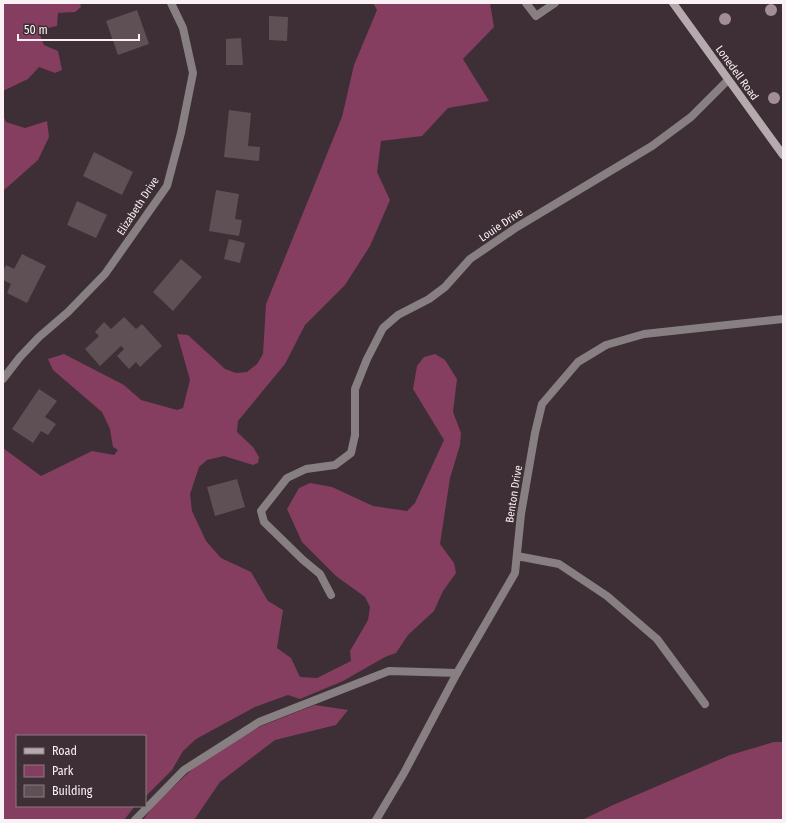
<svg xmlns="http://www.w3.org/2000/svg" width="786" height="823" font-family="'Fira Sans Condensed',sans-serif">
	<style>
		.green { fill: #853d60 }
		.building { fill: #5f5056 }
		.lines { fill: none; stroke-linecap: round; stroke-linejoin: round }
		.lane { stroke: #877f82; stroke-width: 8 }
		.street { stroke: #877f82; stroke-width: 8 }
		.secondary { stroke: #b6aaaf; stroke-width: 8 }
		.tree { fill: #a28e96 }
		.labels { text-anchor: middle; dominant-baseline: central; stroke-width: 4; stroke-linejoin: round; paint-order: stroke }
		.street-label { font-size: 11px; fill: #faf1f4; stroke: #3d2f35 }
	</style>
	<rect width="100%" height="100%" fill="#3d2f35"/>
	<path class="green" d="M3,3h77l1,4 -6,5 -17,1 -1,13 -14,3 -4,4 5,12 14,6 4,19 -7,3 -16,-6 -11,12 -25,12z
		M373,3h117l4,24 -31,32 26,42 -41,7 -26,28 -41,5 -4,31 13,28 -20,46 -25,39 -40,40 -20,39 -47,57 -1,11 16,15 6,10 -1,6 -5,2 -29,-9 -17,4 -8,7 -9,27 2,17 14,30 15,17 30,14 17,29 15,9 -6,38 14,10 9,19 17,1 34,-17 -1,-10 18,-31 2,-13 -5,-10 -29,-21 -34,-34 -15,-33 12,-21 11,-5 22,4 41,19 34,5 8,-8 29,-63 -31,-51 4,-23 7,-9 11,-3 10,6 12,19 -4,33 8,21 -1,12 -10,33 -10,66 14,19 2,10 -13,18 -9,20 -26,24 -12,18 -11,4 -42,24 -43,18 -12,-4 -33,12 -59,32 -13,12 -11,19 -27,27v-61h-128v70h118l-11,14h-121v-372l38,28 51,-25 22,4 4,-5 -5,-3 -3,-18 -8,-17 -49,-42 -5,-11 16,-5 60,31 17,15 36,10 6,-2 7,-28 -13,-46 11,1 37,34 11,4 11,-1 10,-8 6,-10 3,-50 76,-187 12,-52 23,-55z
		M3,115l3,7 19,6 22,-7 2,16 -11,23 -35,31z
		M315,705l33,5 -12,15 -61,15 -55,42 -26,38h-51l11,-15 48,-45 59,-34z
		M774,742h9v78h-201l31,-15 117,-50z"/>
	<path class="building" d="M137,10l12,34 -31,11 -12,-34z
		M269,16l19,1 -1,24 -18,-1z
		M241,38l2,27h-17v-26z
		M229,110l22,3 -3,33 12,1 -1,14 -35,-4z
		M94,152l39,20 -11,23 -39,-19z
		M216,190l23,4 -4,25 7,1 -3,16 -30,-5z
		M77,201l30,14 -11,23 -29,-13z
		M229,239l16,4 -5,20 -16,-4z
		M22,254l24,12 -19,37 -20,-10 4,-9 -8,-4v-9l3,-6 8,4z
		M181,259l21,18 -29,34 -20,-19z
		M124,317l12,12 6,-5 20,22 -22,21 -4,-5 -7,7 -12,-13 7,-7 -3,-3 -21,20 -15,-17 14,-13 -4,-4 9,-10 7,7z
		M39,389l18,12 -12,16 11,7 -8,11 -7,-4 -8,12 -21,-14z
		M237,479l8,28 -30,9 -8,-29z"/>
	<g class="lines">
		<path class="lane" d="M526,3l10,13 19,-13
			M331,595l-11,-21 -17,-14 -39,-38 -3,-11 26,-33 19,-9 29,-4 16,-12 4,-18
			M135,820l49,-50 75,-48 130,-51 68,2"/>
		<path class="street" d="M3,379l17,-22 19,-20 29,-25 37,-38 62,-88 14,-53 12,-60 -10,-45 -12,-25
			M355,435v-46l12,-30 16,-31 15,-13 31,-16 16,-12 25,-28 47,-32 135,-81 39,-29 37,-37
			M517,556l42,8 48,32 50,43 48,65
			M376,820l28,-47 53,-100 58,-100 6,-59 14,-81 7,-29 36,-42 28,-17 38,-11 139,-15"/>
		<path class="secondary" d="M673,3l110,152"/>
	</g>
	<g class="tree">
		<circle cx="771" cy="10" r="6"/>
		<circle cx="725" cy="19" r="6"/>
		<circle cx="774" cy="98" r="6"/>
	</g>
	<g class="labels">
		<g class="street-label">
			<text transform="translate(737 73) rotate(54)">Lonedell Road</text>
			<text transform="translate(138 206) rotate(-57)">Elizabeth Drive</text>
			<text transform="translate(501 225) rotate(-34)">Louie Drive</text>
			<text transform="translate(514 494) rotate(-81)">Benton Drive</text>
		</g>
	</g>
	<rect width="786" height="823" fill="none" stroke="#faf1f4" stroke-width="8"/>
	<rect x="16" y="735" width="130" height="72" fill="#3d2f35" stroke="#897d81"/>
	<rect x="24" y="748" width="20" height="6" fill="#b6aaaf" stroke="#897d81"/>
	<text x="52" y="755" font-size="12" fill="#faf1f4">Road</text>
	<rect x="24" y="765" width="20" height="12" fill="#853d60" stroke="#897d81"/>
	<text x="52" y="775" font-size="12" fill="#faf1f4">Park</text>
	<rect x="24" y="785" width="20" height="12" fill="#5f5056" stroke="#897d81"/>
	<text x="52" y="795" font-size="12" fill="#faf1f4">Building</text>
	<path d="M18 34v6h121v-6" fill="none" stroke="#faf1f4" stroke-width="2"/>
	<text x="24" y="34" font-size="12" fill="#faf1f4" stroke="#3d2f35" stroke-width="3" paint-order="stroke">50 m</text>
</svg>
